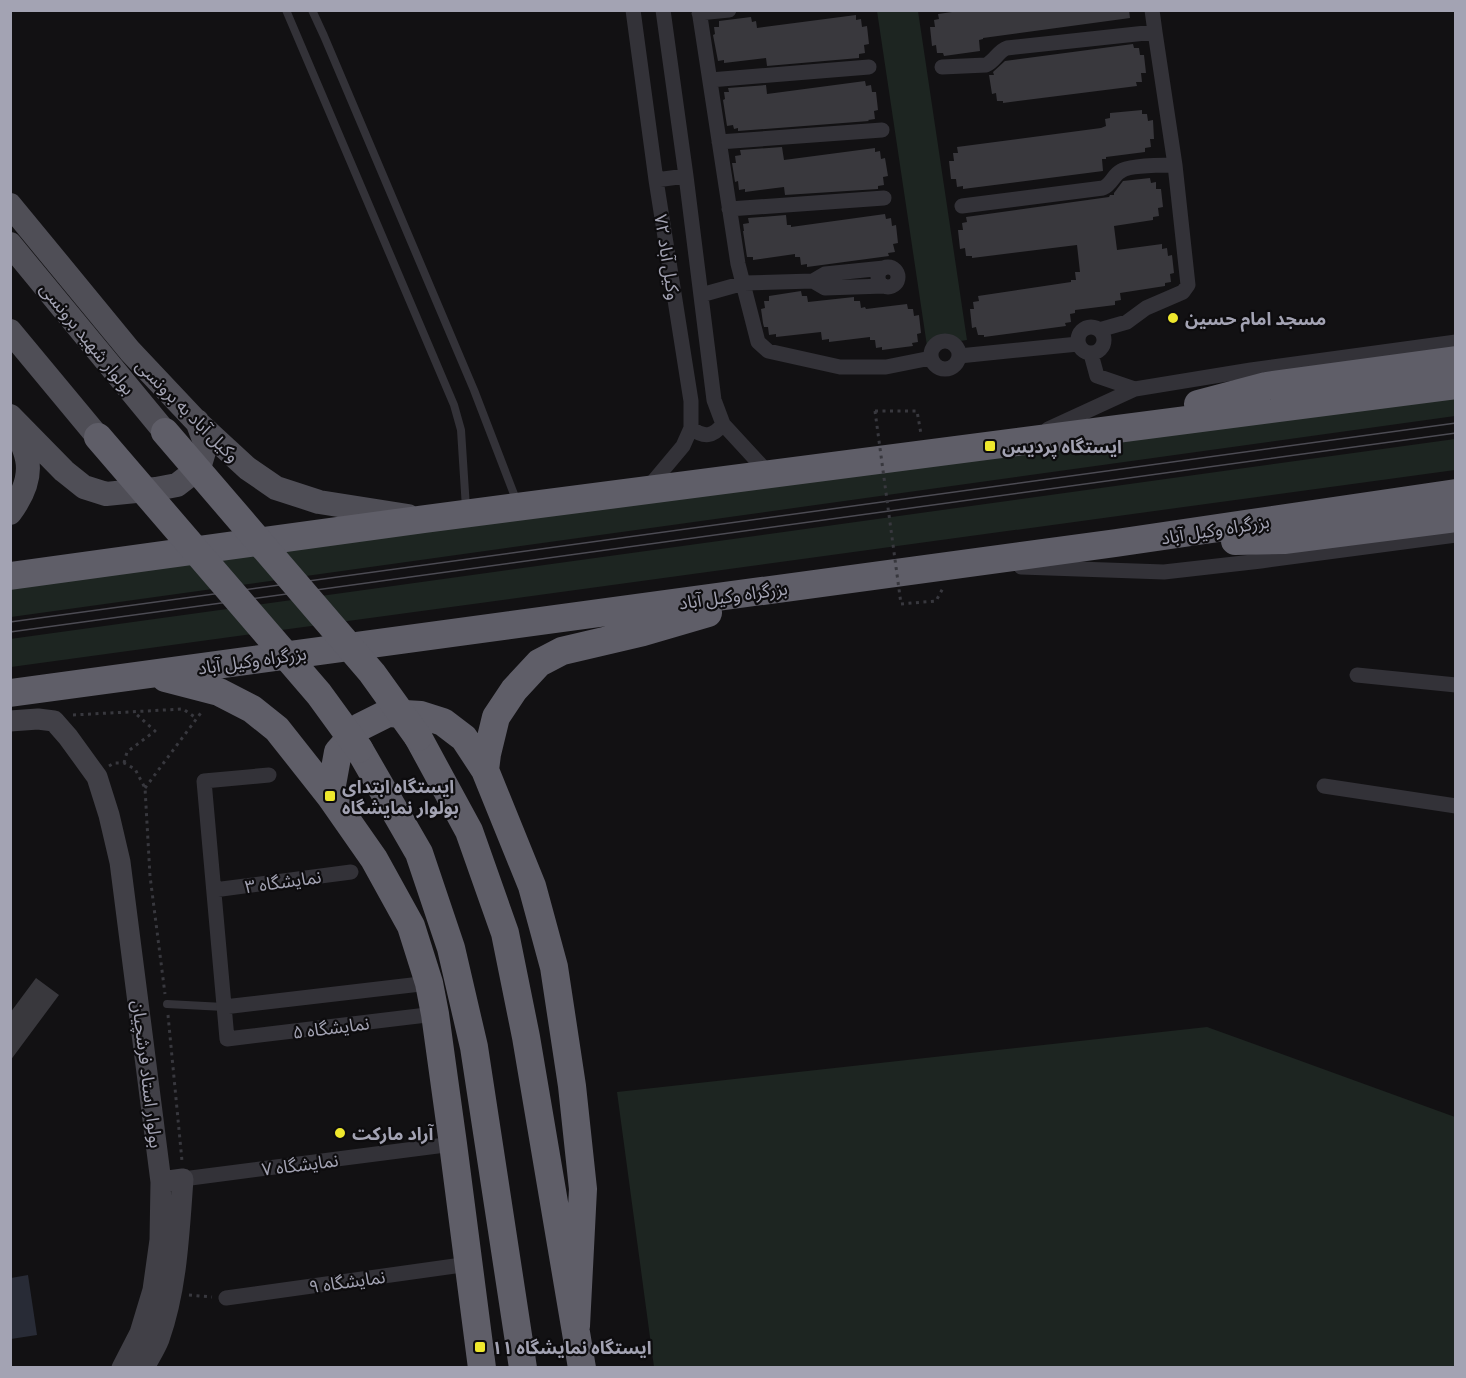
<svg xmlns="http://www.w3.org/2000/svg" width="1466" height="1378" font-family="'Exo 2','Noto Sans Arabic',sans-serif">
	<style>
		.green { fill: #1d2521 }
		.water { fill: #282b36 }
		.building { fill: #39383d }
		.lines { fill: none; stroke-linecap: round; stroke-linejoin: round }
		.path { stroke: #38383e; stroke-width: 3; stroke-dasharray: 3 4.5; stroke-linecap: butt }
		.lane { stroke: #333238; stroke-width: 8 }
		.street { stroke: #333238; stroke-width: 15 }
		.secondary { stroke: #414047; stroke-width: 21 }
		.primary { stroke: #4f4e56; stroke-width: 24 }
		.highway { stroke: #5f5e68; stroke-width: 28 }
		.tram { stroke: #4c4b53; stroke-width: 1.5 }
		.path-bridge { stroke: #38383e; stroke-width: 3; stroke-dasharray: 3 4.5; stroke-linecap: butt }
		.highway-bridge { stroke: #5f5e68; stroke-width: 28 }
		.poi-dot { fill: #efe82d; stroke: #0d0c0e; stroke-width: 2 }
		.labels { text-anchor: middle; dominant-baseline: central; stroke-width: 4.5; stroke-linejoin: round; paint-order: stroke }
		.street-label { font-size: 18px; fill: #a3a3b3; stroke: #0d0c0e }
		.poi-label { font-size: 18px; font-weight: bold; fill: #a3a3b3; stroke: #0d0c0e; text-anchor: start }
	</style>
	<rect width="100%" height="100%" fill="#121113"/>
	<path class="green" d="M877,11h41l49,329 -40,6z
		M1455,385v31l-1444,201 -1,-32z
		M1455,439v31l-1444,197 -1,-28z
		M1207,1027l248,90v250h-801l-37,-275z"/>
	<path class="water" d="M28,1275l9,60 -26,4v-61z"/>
	<path class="building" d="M966,10h163l1,8 -147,20v1l-4,1 1,11 -36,5 -1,-3h-6l-1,-8 -4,1 -2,-19h5l-1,-7 5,-1 -1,-5z
		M856,15v5l5,-1 1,8 5,-1 2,18 -5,1 1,8 -6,1v4l-92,8 -1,-8 -42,5v-3l-6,1 -5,-26 2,-1 -1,-7h5v-6l32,-4 1,5 4,-1 1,7z
		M1133,44l1,4h5l1,7h4l2,18h-5l1,9h-6l1,4 -134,17v-2h-6l-1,-8 -4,1 -3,-19h5l-1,-3 12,-11z
		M865,81l1,5 5,-1 1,7h4l2,18 -4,1 1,8 -7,1 1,1 -131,10v-3l-4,1 -1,-4 -6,1 -4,-26 2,-1 -1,-7h5l-1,-4 38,-3 1,9z
		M1142,110v4h5l1,7 5,-1 1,19h-4l1,8 -6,1v4l-39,5v2h-4l1,12 -140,18v-3l-6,1 -1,-8h-5l-2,-18h5l-1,-8h5l-1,-6 144,-19 5,-2 -1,-7 5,-1v-5z
		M782,147l2,13 91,-12v4l5,-1 1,8 4,-1 3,18 -5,1 1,8 -6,1v3l-93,6 -1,-8 -39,5v-3l-6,1 -1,-9 -3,1 -3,-19h4l-1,-7 6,-1 -1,-5z
		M1150,178l1,5 5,-1v7h5l2,18 -5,1 1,8 -6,1v3l-39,6 3,24 45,-6v5l5,-1 1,8 4,-1 2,18 -4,1 1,8 -6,1v3l-45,7 1,7 -6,1v4l-40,5v3l-5,1 1,8 -6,1 1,3 -82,11v-2h-6l-2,-8 -4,1 -2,-19h4l-1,-7 6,-1 -1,-5 93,-14v-2h5l-1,-8h5l-3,-27 -105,13v-2h-6l-1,-8 -5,1 -2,-19h5l-1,-7 5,-1 -1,-5 143,-20 1,-2h4v-2l9,-12z
		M885,214l1,5 5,-1 1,8 4,-1 2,18 -5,1 2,8 -7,1 1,3 -82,11v-3l-6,1 -1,-8h-5v-3l-42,6v-3h-6l-4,-26h1l-1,-7 6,-1 -1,-5 38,-3 1,10h4v2z
		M801,291l1,5h5l1,6 46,-5v4h6l1,7 4,-1 1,2 41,-5 1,5h5l1,7 5,-1 2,18 -4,1 1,8 -6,1 1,3 -31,4v-3l-6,1 -1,-8h-5v-3l-41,5v-3l-7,1 -1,-8 -45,5v-3l-7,1 -1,-8h-4l-1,-4 -2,-14 4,-1 -1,-7h5v-5z
		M36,978l23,17 -49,66v-48z"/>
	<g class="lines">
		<path class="path" d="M875,411h42l4,23
			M901,604l35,-3 7,-13
			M73,715l110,-6 13,9
			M124,763l3,-11 28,-21 -20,-18
			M109,766l5,-3h10l11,6 10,19 5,88 15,118
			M145,788l58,-78
			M168,1015l14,146
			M189,1295l23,2"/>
		<path class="lane" d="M286,10l168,395 7,25 5,78
			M312,10l12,26 150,354 43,112
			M167,1004l57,3"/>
		<path class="street" d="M633,10l23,170 35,221v27l-8,18 -36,43
			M663,10l23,166 28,224 9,24 46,50
			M699,10l39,254 20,78 10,9 72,16h46l45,-9
			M1152,10l3,22
			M699,13l30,-3
			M942,67l44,-2c9,-4 12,-14 21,-17l148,-16 20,133 13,120 -5,7 -37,16 -19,14 -28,8
			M710,80l159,-13
			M719,142l163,-12
			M656,180l30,-4
			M962,206l141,-18c9,-4 10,-13 18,-17 8,-6 42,-6 54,-6
			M729,209l155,-11
			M878 277a10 10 0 1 1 20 0a10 10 0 1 1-20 0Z
			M813,281l12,7 59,-2
			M701,295l43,-12 69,-2 12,-7 59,-6
			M1078 340a13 13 0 1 1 26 0a13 13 0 1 1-26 0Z
			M931 355a14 14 0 1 1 28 0a14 14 0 1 1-28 0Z
			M1091,354l6,22 38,13
			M959,356l119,-12
			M691,428c13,10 22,9 32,-4
			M1048,429l87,-40 116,-19 205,-28
			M1021,567l143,5 97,-11 195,-26
			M1357,675l99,10
			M269,775l-65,6 23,258 208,-25
			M1324,786l132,20
			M214,890l137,-18
			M224,1007l205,-24
			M183,1179l270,-35
			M226,1298l243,-34"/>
		<path class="secondary" d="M10,721l28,-2 16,2 14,16 29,40 12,38 11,47 41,320 -1,58 -7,50 -13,43 -18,35
			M144,1368c5,-10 11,-19 15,-29 18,-51 20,-106 24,-160l-22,3"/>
		<path class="primary" d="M10,205l120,146 66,70 51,47 29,20 43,14 89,14
			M10,244l155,188
			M10,331l88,106
			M10,416l54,55 20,16 22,7 50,-5 21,-4 22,-17 7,-23 -9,-24
			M10,513c11,-15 21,-35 17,-54 -2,-11 -8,-22 -12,-32"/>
		<path class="highway" d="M1198,404l68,-18 190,-26
			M1235,541l49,-1 172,-22
			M10,576l415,-57 1031,-134
			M165,678l54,14 33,17 25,20 53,67 44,63 37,67 18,57 6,31 18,130 29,224
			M10,693l1106,-150 340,-50
			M418,737l51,94 36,102 21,104 56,331
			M359,749l60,104 32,95 23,99 49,321
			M485,770l2,-16 9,-37 18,-27 25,-27 23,-12 81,-19 65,-19
			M330,796l8,-44 22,-25 28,-14 33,2 22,7 21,16 21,32 47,116 22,81 18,119 11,103 -7,137"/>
		<path class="tram" d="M10,622l1446,-199
			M10,632l1446,-199"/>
		<path class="path-bridge" d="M875,411l26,193"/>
		<path class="highway-bridge" d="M165,432l207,241 46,64
			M98,437l221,257 40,55"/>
	</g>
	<g class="poi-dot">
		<circle cx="1173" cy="318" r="6"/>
		<rect x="984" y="440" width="12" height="12" rx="3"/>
		<rect x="324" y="790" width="12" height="12" rx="3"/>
		<circle cx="340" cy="1133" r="6"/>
		<rect x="474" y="1341" width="12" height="12" rx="3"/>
	</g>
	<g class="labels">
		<g class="street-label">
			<text transform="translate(668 257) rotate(81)">۷۲ وکیل آباد</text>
			<text transform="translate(88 338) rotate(51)">بولوار شهید برونسی</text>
			<text transform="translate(188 410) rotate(45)">وکیل آباد به برونسی</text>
			<text transform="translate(1215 529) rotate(-9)">بزرگراه وکیل آباد</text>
			<text transform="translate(733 595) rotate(-8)">بزرگراه وکیل آباد</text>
			<text transform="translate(252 660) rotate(-8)">بزرگراه وکیل آباد</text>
			<text transform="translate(283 881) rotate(-8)">نمایشگاه ۳</text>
			<text transform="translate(331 1027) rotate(-7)">نمایشگاه ۵</text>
			<text transform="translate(148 1074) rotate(83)">بولوار استاد فرشچیان</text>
			<text transform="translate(300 1164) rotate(-7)">نمایشگاه ۷</text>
			<text transform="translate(347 1281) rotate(-8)">نمایشگاه ۹</text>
		</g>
		<g class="poi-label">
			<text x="1185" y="318">مسجد امام حسین</text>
			<text x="1002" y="446">ایستگاه پردیس</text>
			<text x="342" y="786">ایستگاه ابتدای<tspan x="342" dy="21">بولوار نمایشگاه</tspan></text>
			<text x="352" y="1133">آراد مارکت</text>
			<text x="492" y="1347">ایستگاه نمایشگاه ۱۱</text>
		</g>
	</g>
	<rect width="1466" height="1378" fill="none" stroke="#a3a3b3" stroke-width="24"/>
</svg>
